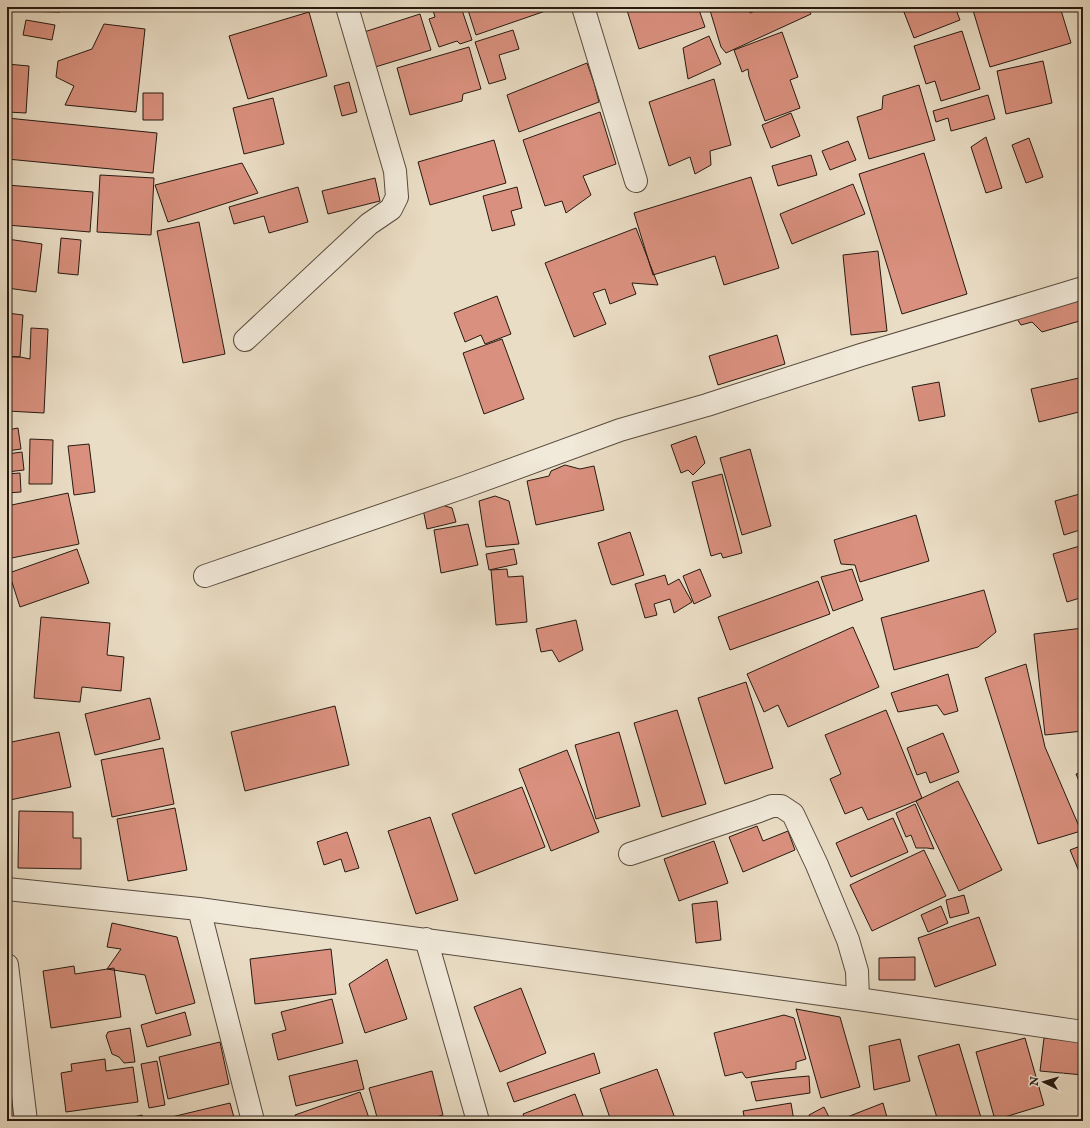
<svg xmlns="http://www.w3.org/2000/svg" width="1090" height="1128" font-family="'IM FELL English',serif">
	<style>
		.building { fill: #d9907e; stroke: #261a11 }
		.lines { fill: none; stroke-linecap: round; stroke-linejoin: round }
		.street-casing { stroke: #574b3e; stroke-width: 24 }
		.street { stroke: #f1e9d9; stroke-width: 22 }
	</style>
	<rect width="100%" height="100%" fill="#eaddc5"/>
	<filter id="stains"><feTurbulence type="fractalNoise" baseFrequency=".005" numOctaves="4"/><feColorMatrix values="0 0 0 0 .2 0 0 0 0 .09 0 0 0 0 .02 0 0 0 .5 -.17"/></filter>
	<radialGradient id="worn" r=".72"><stop offset=".6" stop-color="#630" stop-opacity="0"/><stop offset="1" stop-color="#630" stop-opacity=".3"/></radialGradient>
	<path class="building" d="M7,7h3v8l-3,-1z
		M22,7h37l1,5 -39,-1z
		M432,7h29l11,33 -12,4 -3,-3 -18,6 -10,-28 6,-2z
		M467,7h90l-81,28z
		M626,7h72l7,20 -66,22z
		M709,7h39l2,6 15,-6h42l4,7 -85,39 -5,-6z
		M902,7h53l5,13 -46,18z
		M972,7h88l11,36 -81,24z
		M309,12l18,64 -79,23 -19,-63z
		M420,14l11,36 -59,18 -11,-35z
		M26,20l29,5 -3,15 -29,-5z
		M104,24l41,5 -9,83 -71,-7 9,-19 -18,-9 2,-16 34,-12z
		M513,30l6,19 -20,6 7,24 -17,5 -14,-42z
		M962,31l18,58 -39,12 -6,-20 -9,3 -12,-38z
		M782,32l16,45 -8,3 10,28 -35,13 -16,-44 -1,-8 -6,3 -8,-22z
		M709,36l12,28 -33,15 -5,-31z
		M469,47l12,42 -18,5 -1,7 -52,14 -13,-47z
		M1043,61l9,42 -46,11 -9,-43z
		M587,63l7,20 5,19 -80,30 -12,-37z
		M7,64l22,2 -3,47 -19,-1z
		M714,79l17,66 -21,6 1,14 -16,9 -5,-17 -21,9 -20,-64z
		M349,82l8,30 -15,4 -8,-30z
		M919,85l16,55 -66,19 -12,-42 25,-8 1,-13z
		M143,93h20v27h-20z
		M988,95l7,24 -44,12 -3,-13 -12,4 -3,-11z
		M273,98l11,46 -40,10 -11,-46z
		M600,112l16,52 -33,12 8,19 -25,18 -4,-12 -17,5 -22,-66z
		M791,113l9,23 -29,12 -9,-23z
		M7,118l150,15 -4,40 -146,-14z
		M986,137l16,51 -16,5 -15,-46z
		M1029,138l14,39 -17,6 -14,-38z
		M494,140l12,43 -76,22 -12,-43z
		M848,141l8,19 -26,10 -8,-19z
		M924,153l43,141 -65,20 -43,-140z
		M811,155l6,20 -39,11 -6,-20z
		M242,163l16,30 -90,29 -13,-37z
		M100,175l54,3 -3,57 -54,-3z
		M751,177l28,91 -55,17 -9,-29 -62,19 -19,-62z
		M375,178l5,23 -52,13 -6,-23z
		M853,184l12,30 -73,30 -12,-30z
		M7,185l86,7 -3,40 -83,-7z
		M298,187l10,35 -39,11 -5,-17 -30,8 -5,-17z
		M517,187l5,21 -11,3 4,14 -23,6 -9,-35z
		M199,222l26,132 -42,9 -26,-132z
		M636,228l22,57 -26,-2 4,11 -26,10 -5,-15 -12,4 13,31 -32,13 -29,-74z
		M61,238l20,2 -3,35 -20,-2z
		M7,239l35,5 -6,48 -29,-4z
		M878,251l9,80 -36,4 -8,-80z
		M497,296l14,38 -26,10 -4,-9 -16,7 -11,-29z
		M1083,296v24l-41,12 -10,-10 -11,3 -6,-9z
		M7,313l16,2 -3,42 -13,-1z
		M31,328l17,1 -4,84 -37,-2 1,-54h12l10,2z
		M777,335l8,29 -67,21 -9,-29z
		M502,339l22,60 -40,15 -21,-61z
		M1083,377v34l-44,11 -8,-33z
		M939,382l6,34 -26,5 -7,-34z
		M18,428l3,21 -14,2v-21z
		M696,436l9,27 -12,12 -5,-5 -7,3 -10,-28z
		M30,439l23,1 -1,44h-23z
		M89,444l6,48 -21,3 -6,-49z
		M750,449l21,77 -29,9 -22,-77z
		M22,452l2,18 -17,2v-18z
		M565,465l15,4 14,-3 10,44 -68,15 -9,-44 22,-5 2,-5z
		M20,473l1,19 -14,1v-19z
		M722,474l20,79 -19,5 -2,-5 -10,3 -19,-74z
		M68,493l11,51 -72,15v-53z
		M1083,493v36l-19,6 -9,-34z
		M495,496l14,5 10,43 -33,3 -7,-46z
		M442,505l10,3 4,14 -29,7 -4,-20z
		M916,515l13,46 -69,21 -5,-17 -14,-1 -7,-24z
		M468,524l10,41 -37,8 -7,-43z
		M630,532l14,43 -31,10 -2,-1 -13,-41z
		M1083,545v52l-16,5 -14,-48z
		M77,549l12,34 -69,24 -11,-34z
		M514,549l3,15 -28,6 -3,-16z
		M507,569l1,8 15,-1 4,46 -31,3 -5,-55z
		M700,569l11,27 -17,8 -11,-28z
		M852,569l11,31 -30,11 -12,-34z
		M665,575l3,10 11,-6 13,23 -18,11 -4,-14 -16,5 3,11 -12,3 -10,-34z
		M818,581l12,33 -100,36 -12,-33z
		M984,590l12,42 -18,15 -84,23 -13,-52z
		M41,617l69,6 -3,32 17,2 -3,34 -39,-4 -2,15 -46,-4z
		M576,620l7,30 -24,12 -7,-12 -11,2 -5,-23z
		M853,627l26,60 -91,40 -10,-22 -14,7 -17,-38z
		M1083,628v103l-38,4 -11,-101z
		M1026,664l19,83 36,84 -43,13 -53,-166z
		M948,674l10,37 -14,4 -7,-10 -39,7 -7,-19z
		M746,682l27,86 -48,16 -27,-86z
		M150,698l10,41 -65,16 -10,-41z
		M335,706l14,59 -104,26 -14,-59z
		M677,710l29,94 -44,13 -28,-94z
		M886,710l36,88 -6,3 -48,19 -6,-13 -17,7 -15,-35 11,-5 -16,-39z
		M59,732l12,55 -61,13 -3,-13v-44z
		M619,732l21,74 -44,13 -21,-74z
		M943,733l16,39 -29,11 -4,-11 -9,3 -10,-27z
		M163,748l11,56 -62,13 -11,-57z
		M567,750l32,82 -48,19 -32,-82z
		M1083,772v18l-7,-16z
		M958,781l44,89 -43,21 -43,-90z
		M522,787l23,60 -70,27 -23,-60z
		M915,804l19,45 -7,-1h-11l-5,-13 -5,2 -10,-24z
		M175,808l12,62 -59,11 -11,-62z
		M19,811l54,1v26h8v31l-63,-1z
		M430,817l28,83 -42,14 -28,-83z
		M893,818l15,34 -57,25 -15,-34z
		M757,826l6,15 25,-10 7,19 -52,22 -14,-35z
		M347,832l12,36 -14,4 -4,-13 -17,6 -7,-23z
		M714,841l14,42 -49,18 -15,-42z
		M1083,845v36l-13,-31z
		M924,850l22,46 -74,35 -22,-46z
		M964,895l5,18 -19,5 -4,-18z
		M717,901l4,39 -25,3 -4,-39z
		M941,906l7,17 -20,9 -7,-17z
		M979,917l17,48 -61,22 -17,-49z
		M112,923l65,14 18,66 -39,11 -11,-39 -38,-6 14,-20 -14,-2z
		M331,949l5,45 -81,10 -5,-45z
		M915,957v23h-36v-22z
		M387,959l20,60 -42,14 -16,-49z
		M74,966l1,8 39,-6 7,49 -70,11 -8,-57z
		M521,988l25,65 -46,19 -26,-65z
		M332,999l11,44 -65,17 -6,-26 14,-4 -5,-18z
		M796,1009l44,8 20,70 -39,11z
		M185,1012l6,23 -44,12 -6,-22z
		M784,1015l10,3 12,41 -10,3v7l-50,9 -4,-6 -17,4 -11,-43z
		M130,1028l5,34 -11,1 -5,-6 -7,-3 -6,-18 2,-4z
		M1025,1038l19,67 -49,15 -19,-68z
		M1044,1038l39,4v33l-43,-4z
		M900,1039l10,42 -36,9 -5,-44z
		M220,1042l9,42 -61,15 -9,-42z
		M959,1044l23,77h-44l-20,-65z
		M594,1053l6,20 -86,29 -7,-19z
		M105,1059l1,12 27,-4 5,35 -72,10 -5,-39 11,-2 -1,-7z
		M357,1060l7,29 -68,17 -7,-30z
		M157,1061l8,44 -16,3 -8,-44z
		M657,1069l19,52h-65l-11,-32z
		M432,1071l11,44 -22,6h-43l-9,-33z
		M809,1076l1,17 -54,8 -5,-19 23,-3z
		M360,1092l10,29h-73l-2,-6z
		M575,1094l10,27h-59l-3,-7z
		M230,1103l5,18h-76v-1z
		M791,1103l3,18h-49l-2,-10z
		M883,1103l5,18h-45l-1,-2z
		M824,1107l7,14h-21l-1,-6z
		M1083,1110v10l-4,-7z
		M142,1115l2,6h-28z"/>
	<g class="lines">
		<defs>
			<path id="street" d="M583,7l53,174
				M245,340l124,-116 22,-15 6,-12 -2,-26 -48,-164
				M205,576l259,-89 156,-57 87,-25 154,-50 222,-67
				M630,854l129,-43 13,-5h9l12,8 24,51 31,75 9,31 1,28
				M7,889l192,20 659,90 225,33
				M199,909l54,212
				M426,939l52,182
				M7,965l19,156"/>
		</defs>
		<use href="#street" class="street-casing"/>
		<use href="#street" class="street"/>
	</g>
	<rect width="1090" height="1128" fill="none" stroke="#eaddc5" stroke-width="24"/>
	<rect x="8" y="8" width="1074" height="1112" fill="none" stroke="#261a11" stroke-width="2"/>
	<rect x="12" y="12" width="1066" height="1104" fill="none" stroke="#261a11"/>
	<g transform="translate(1044 1082) rotate(275)" stroke="#f1e9d9" stroke-width="3" paint-order="stroke">
	<path d="M0-3L7 15L0 10L-7 15Z" fill="#261a11"/>
	<text y="-6" font-size="11" font-weight="bold" text-anchor="middle" fill="#261a11">N</text>
	</g>
	<rect width="100%" height="100%" filter="url(#stains)"/>
	<rect width="100%" height="100%" fill="url(#worn)"/>
</svg>
